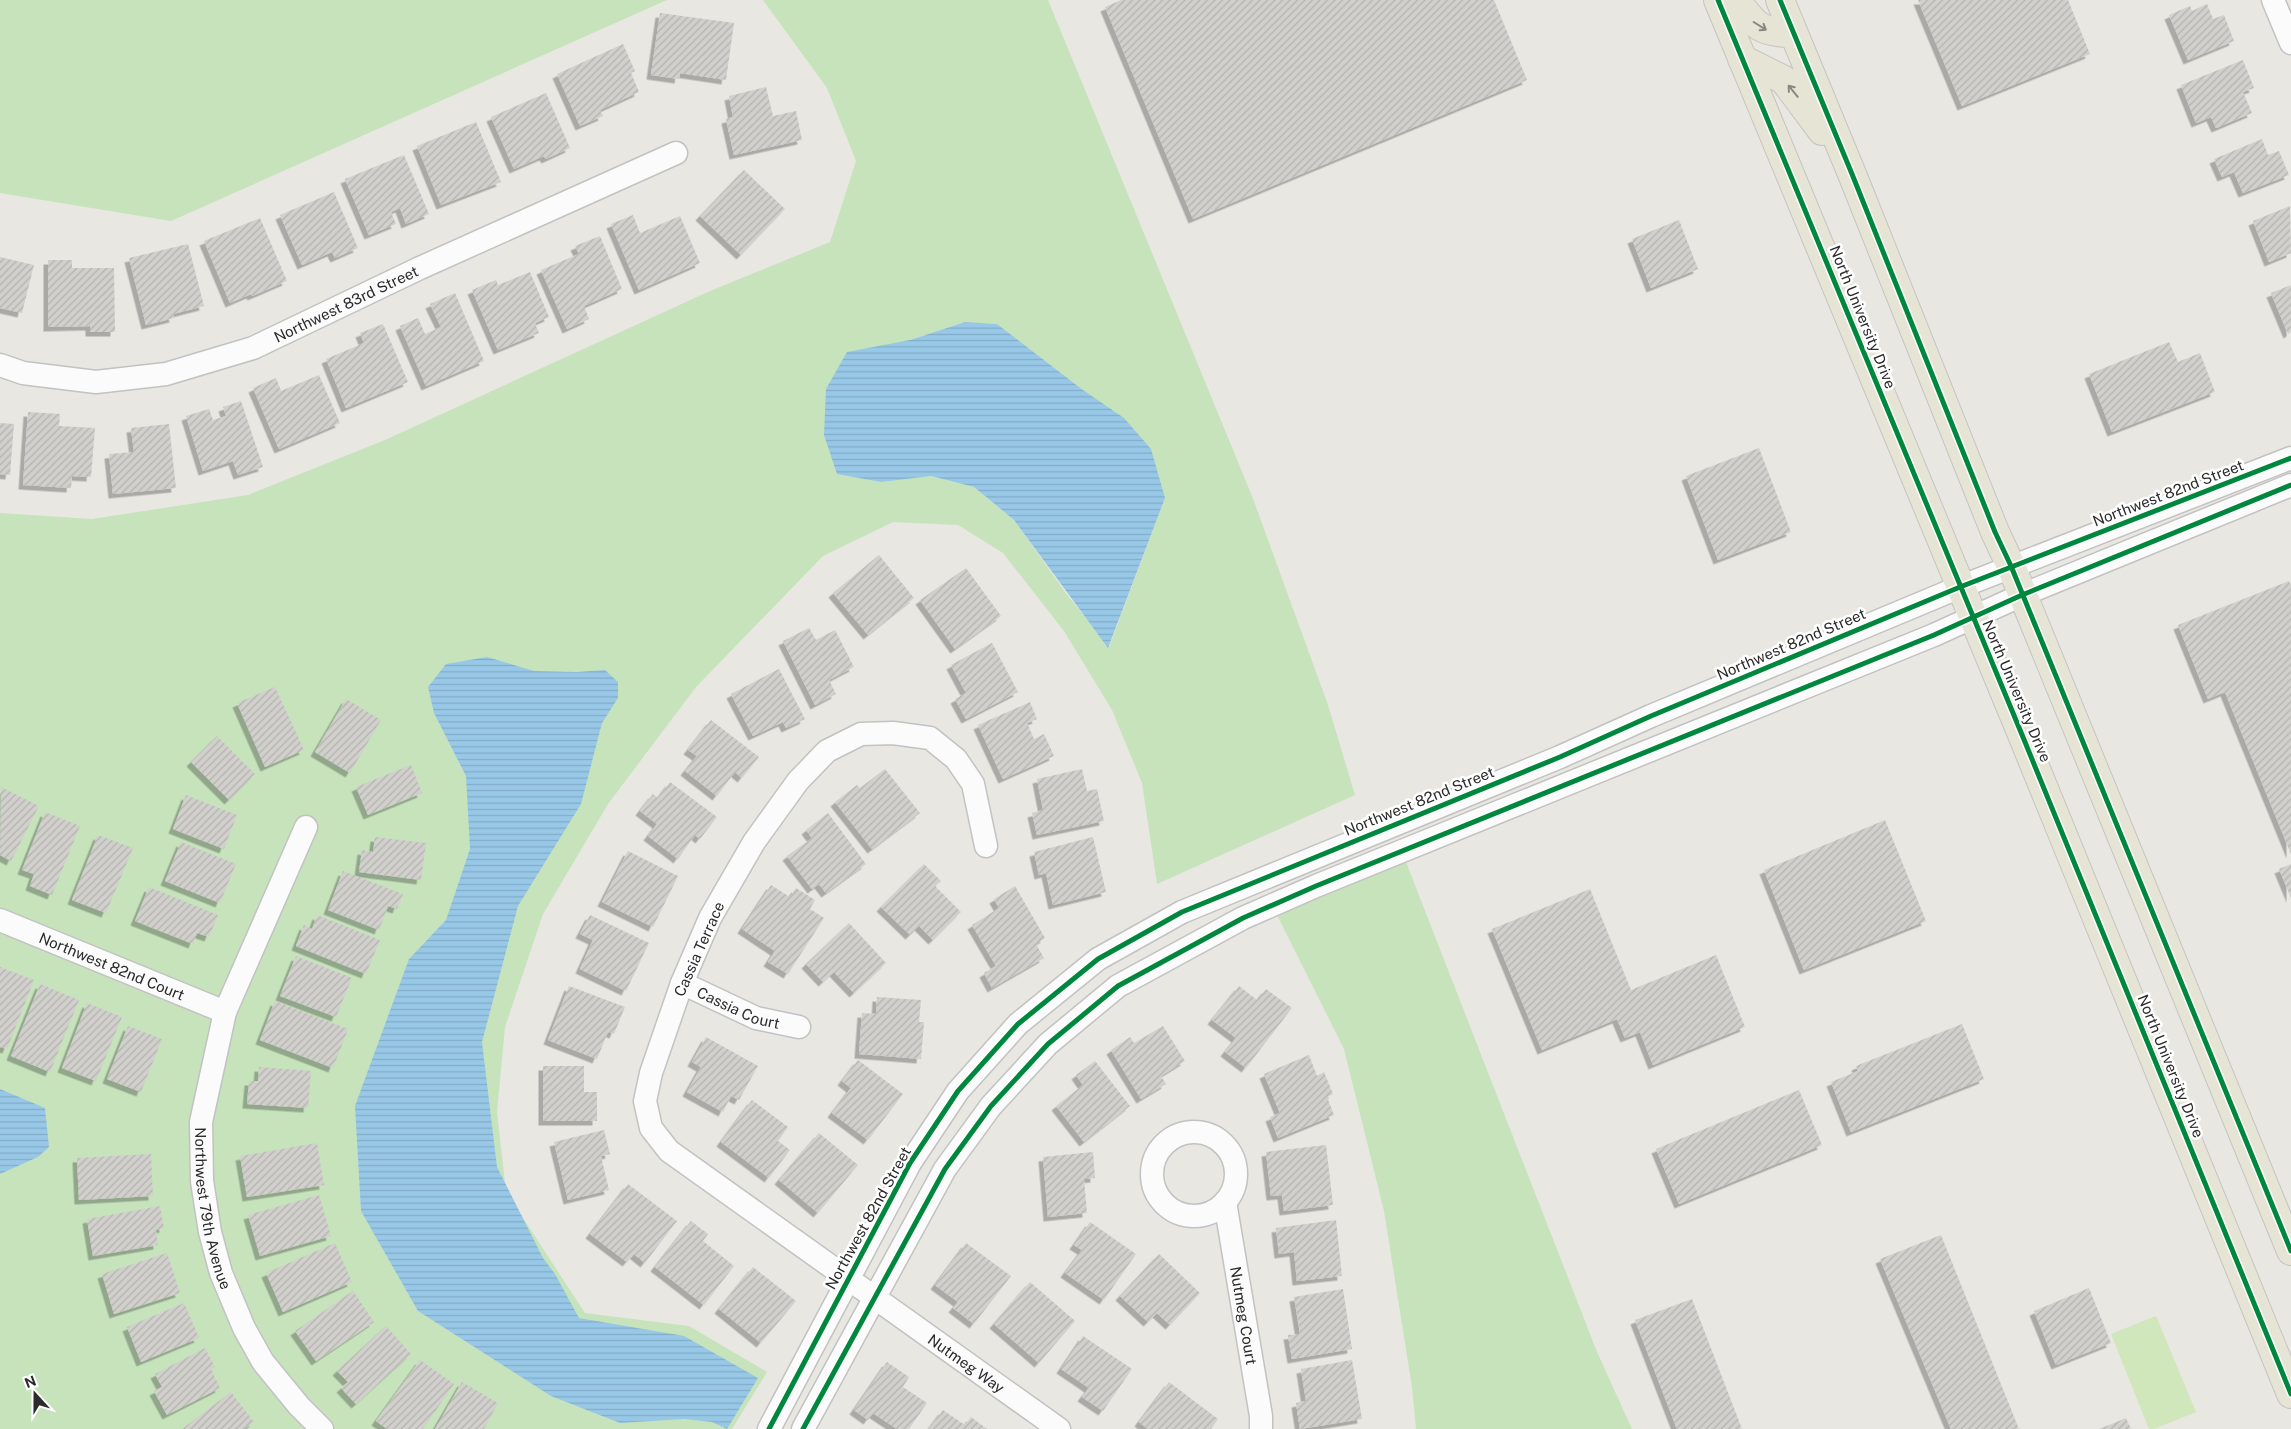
<svg xmlns="http://www.w3.org/2000/svg" width="2291" height="1429" font-family="'Public Sans',sans-serif">
	<style>
		.grass { fill: #c6e3bc; fill-rule: evenodd }
		.pitch { fill: #cfe7ba }
		.water { fill: url(#water-rules) }
		.building { fill: url(#building-hatch); filter: url(#shadow) }
		.lines { fill: none; stroke-linecap: round; stroke-linejoin: round }
		.minor-casing { stroke: #c2c2c2; stroke-width: 25 }
		.major-casing { stroke: #c5c4c2; stroke-width: 30 }
		.minor { stroke: #fcfbfb; stroke-width: 22 }
		.major { stroke: #e5e4d5; stroke-width: 28 }
		.cycleway-casing { stroke: #fff; stroke-width: 8 }
		.cycleway { stroke: #00873e; stroke-width: 5 }
		.oneway { stroke: #888880 }
		.labels { text-anchor: middle; dominant-baseline: central; stroke-width: 5; stroke-linejoin: round; paint-order: stroke }
		.street-label { font-size: 15px; fill: #2b2b2b; stroke: #fff }
	</style>
	<defs>
		<pattern id="water-rules" width="6" height="5" patternUnits="userSpaceOnUse" patternTransform="scale(1.25)"><rect width="6" height="5" fill="#98c8e7"/><path d="M0 2.5h6" fill="none" stroke="#83acc6"/></pattern>
		<pattern id="building-hatch" width="6" height="6" patternUnits="userSpaceOnUse" patternTransform="scale(1.25)"><rect width="6" height="6" fill="#d1d0cd"/><path d="M-1 1l2-2M0 6l6-6M5 7l2-2" fill="none" stroke="#b4b3b0"/></pattern>
		<filter id="shadow"><feDropShadow dx="-4.5" dy="4.5" stdDeviation="0" flood-color="#0004"/></filter>
	</defs>
	<rect width="100%" height="100%" fill="#e8e7e2"/>
	<path class="grass" d="M0,0h667l-496,221 -171,-28z
		M763,0h285l204,496 76,209 27,90 -198,89 -15,-101 -30,-73 -48,-79 -61,-78 -45,-28 -65,-3 -70,34 -127,131 -88,117 -65,110 -38,113 -8,85 9,80 79,121 104,13 78,46 -35,57h-732v-916l92,6 156,-24 137,-55 325,-149 120,-49 26,-81 -29,-73zM965,322l32,2 86,66 82,108 -56,149 -44,-55 -51,-72 -40,-33 -43,-11 -21,-136z
		M1404,857l193,495 35,77h-216l-4,-42 -28,-176 -40,-162 -69,-138z"/>
	<path class="pitch" d="M2156,1316l40,96 -42,17h-5l-38,-95z"/>
	<path class="water" d="M965,322l32,2 86,66 41,28 27,31 14,49 -57,150 -94,-128 -40,-33 -43,-11 -50,6 -44,-8 -13,-39 2,-46 21,-37 63,-12z
		M487,657l47,14 43,1 28,-2 13,12v16l-16,25 -21,81 -63,102 -36,136 15,125 46,91 12,16 24,44 105,18 74,42 -31,51 -15,-7 -28,-3 -64,4 -69,-27 -133,-85 -57,-100 -6,-105 54,-147 37,-39 24,-71 -4,-73 -32,-63 -6,-26 18,-23z
		M0,1089l45,19 4,39 -11,10 -38,17z"/>
	<path class="building" d="M1121,0h373l33,80 -334,139 -88,-212z
		M1918,0h150l22,54 -128,52z
		M2207,4l6,15 11,-4 10,26 -46,19 -19,-45 21,-9 2,5z
		M660,13l74,10 -8,57 -46,-7 -1,6 -28,-4z
		M623,44l12,27 -4,2 8,19 -39,18 3,6 -23,10 -23,-52z
		M2243,60l11,28 -11,4 9,21 -36,15 -5,-11 -15,6 -15,-38z
		M766,87l7,29 23,-5 6,29 -68,15 -8,-36 7,-2 -4,-21z
		M546,93l24,55 -24,11 -2,-3 -30,13 -23,-52z
		M476,122l25,60 -60,23 -24,-59z
		M2262,139l6,16 11,-4 10,24 -46,18 -9,-21 -12,5 -8,-18z
		M404,155l25,59 -23,10 -6,-16 -9,4 5,12 -27,11 -24,-56z
		M744,170l41,39 -44,46 -41,-39z
		M334,192l24,56 -23,10 -3,-6 -30,13 -22,-50z
		M2290,206l1,47 -22,9 -16,-41z
		M633,215l7,18 40,-17 20,47 -61,27 -28,-66z
		M260,218l27,63 -35,15 -1,-2 -21,9 -26,-62z
		M1679,220l19,49 -47,19 -19,-49z
		M600,236l22,53 -38,17 5,13 -22,10 -26,-59 38,-16 -4,-8z
		M188,244l16,62 -31,8 1,4 -28,7 -17,-67z
		M0,257l34,8 -12,48 -22,-5z
		M48,260h24v8h42l1,64h-25v-6l-42,1z
		M530,272l19,45 -14,6 4,10 -41,17 -26,-60 24,-10 2,5z
		M2291,285v47l-3,2 -17,-41z
		M455,293l29,68 -58,25 -26,-60 18,-8 7,16 16,-7 -11,-23z
		M383,324l25,58 -62,26 -20,-49 38,-16 -4,-10z
		M2169,342l9,20 22,-9 15,39 -103,40 -23,-58z
		M319,375l21,48 -61,26 -26,-61 23,-10 5,13z
		M241,401l22,66 -25,8 -5,-14 -30,10 -17,-55 23,-7 4,11 13,-4 -3,-9z
		M28,412l32,2 -1,12 36,2 -4,49 -19,-1 -1,12 -48,-3z
		M0,423l14,1 -4,51 -10,-1z
		M169,424l7,64 -63,6 -4,-40 25,-2 -3,-24z
		M1759,448l32,84 -73,28 -32,-84z
		M879,555l35,43 -46,37 -35,-42z
		M966,568l35,48 -46,33 -35,-49z
		M2289,581l2,4v269l-66,-162 -17,7 -30,-74z
		M809,628l7,12 19,-10 19,37 -25,13 7,14 -21,11 -32,-64z
		M992,643l26,49 -52,27 -11,-20 11,-6 -15,-28z
		M779,669l26,50 -19,9 -3,-6 -30,14 -22,-42z
		M275,687l29,63 -39,17 -28,-64z
		M346,699l35,21 -31,53 -35,-21z
		M1030,702l7,17 -10,4 7,16 10,-5 10,22 -51,23 -25,-54z
		M711,720l48,37 -17,21 -7,-6 -18,24 -32,-25 12,-15 -9,-6z
		M217,736l38,38 -26,26 -38,-38z
		M411,765l11,28 -54,22 -12,-28z
		M885,769l35,44 -48,36 -37,-47 22,-17 3,3z
		M1082,769l5,22 10,-2 7,32 -67,14 -5,-22 11,-3 -6,-31z
		M670,782l47,35 -17,22 -5,-4 -17,24 -30,-23 9,-12 -17,-13 13,-17 5,4z
		M1,787l38,19 -28,55 -11,-6z
		M186,795l51,20 -13,34 -51,-20z
		M45,812l35,14 -28,69 -22,-9 4,-12 -12,-4z
		M828,813l38,51 -40,29 -7,-9 -7,5 -25,-33 25,-18 -6,-8z
		M1885,820l41,101 -122,49 -40,-100z
		M98,835l35,13 -27,65 -34,-13z
		M375,837l51,6 -5,37 -62,-8 3,-22 11,2z
		M1093,837l13,55 -53,13 -7,-32 -7,2 -5,-23z
		M181,842l55,22 -16,39 -55,-22z
		M628,851l50,25 -25,51 -51,-25z
		M924,864l17,17 -6,5 26,26 -28,28 -14,-14 -9,9 -29,-28z
		M2291,864v34l-12,-29z
		M343,871l60,23 -6,15 -9,-3 -9,24 -51,-20z
		M771,885l19,12 6,-9 19,12 -5,9 14,9 -36,56 -20,-12 7,-11 -33,-22z
		M1015,886l30,52 -9,6 8,14 -52,30 -8,-15 12,-7 -24,-41 27,-17 -5,-9z
		M149,887l69,28 -9,22 -12,-4 -4,11 -58,-23z
		M1590,889l41,101 85,-35 29,72 -92,38 -13,-33 -15,6 -8,-19 -75,31 -50,-121z
		M317,915l63,25 -14,34 -70,-28 8,-21 8,4z
		M590,915l59,28 -23,48 -46,-22 13,-29 -13,-6z
		M849,923l37,40 -32,30 -20,-21 -11,10 -17,-18z
		M296,956l56,22 -16,39 -56,-21z
		M0,967l34,13 -27,69 -7,-2z
		M40,984l39,16 -29,72 -39,-16z
		M569,986l56,21 -11,27 -6,-2 -11,27 -49,-19z
		M1239,986l18,14 9,-11 26,19 -46,60 -21,-16 11,-14 -24,-18z
		M877,997l44,3 -2,22h5l-3,37 -62,-5 3,-41 14,1z
		M275,1001l73,28 -15,39 -73,-28z
		M87,1003l35,14 -26,64 -34,-13z
		M1962,1024l22,55 -133,53 -20,-50 27,-11 -2,-5z
		M128,1026l34,13 -21,53 -34,-13z
		M1163,1026l22,35 -24,15 5,8 -25,15 -30,-49 19,-13 4,6z
		M706,1037l52,29 -19,34 -8,-4 -8,16 -36,-20 14,-25 -9,-5z
		M1309,1055l8,21 7,-4 9,22 -6,3 7,18 -56,23 -8,-21 10,-4 -16,-39z
		M858,1060l45,34 -35,46 -36,-27 19,-25 -9,-7z
		M1095,1061l35,45 -46,36 -28,-36 27,-21 -7,-10z
		M543,1066h41v26h13v29h-54z
		M259,1067l52,4 -3,37 -61,-4 2,-23h9z
		M1799,1090l23,55 -143,59 -23,-55z
		M752,1100l36,27 -10,14 12,9 -21,28 -48,-36z
		M604,1130l6,24 -9,2 8,34 -41,10 -14,-58z
		M819,1133l39,32 -40,48 -39,-33z
		M317,1143l7,42 -77,12 -7,-41z
		M1326,1145l7,60 -49,6 -2,-16 -11,1 -5,-44z
		M1093,1152l2,26 -11,1 3,34 -39,4 -5,-60z
		M151,1154l2,42 -74,4 -2,-42z
		M628,1184l49,37 -32,42 -11,-9 -7,8 -37,-28z
		M319,1195l12,41 -71,20 -12,-41z
		M160,1206l4,22 -8,2 2,15 -65,11 -6,-37z
		M1336,1220l6,56 -45,5 -3,-29 -15,2 -3,-26z
		M691,1221l17,13 -5,7 31,25 -30,39 -49,-38z
		M1090,1222l46,32 -32,46 -39,-27 17,-23 -8,-5z
		M1941,1235l78,194h-68l-71,-170z
		M335,1243l17,39 -69,30 -17,-39z
		M966,1243l45,33 -37,48 -21,-16 5,-6 -23,-17z
		M167,1253l13,40 -66,21 -12,-40z
		M1159,1254l41,39 -30,32 -13,-12 -9,9 -28,-26z
		M753,1267l43,34 -35,42 -42,-34z
		M1030,1282l45,39 -36,42 -45,-39z
		M2089,1288l22,55 -55,22 -22,-54z
		M1343,1289l9,60 -60,10 -4,-24 12,-1 -6,-37z
		M353,1291l21,31 -58,39 -21,-30z
		M1692,1299l50,130h-65l-42,-109z
		M184,1303l15,35 -58,24 -14,-35z
		M386,1326l25,28 -55,50 -15,-16 7,-6 -11,-11z
		M1083,1336l49,33 -29,42 -21,-14 7,-9 -28,-19z
		M205,1348l10,19 -4,2 9,19 -53,27 -13,-24 8,-4 -7,-13z
		M420,1360l34,24 -31,45h-36l-11,-8z
		M1352,1360l10,59 -62,10 -4,-26 10,-2 -5,-32z
		M887,1362l22,15 -6,10 24,16 -18,26h-12l-24,-16 -5,7 -14,-10z
		M462,1382l36,21 -14,26h-49z
		M1169,1382l49,37 -7,10h-63l-9,-7z
		M231,1392l23,30 -10,7h-62z
		M943,1410l22,15 6,-8 16,12h-58z
		M2126,1418l5,11h-32z"/>
	<g class="lines">
		<defs>
			<g id="minor">
				<path d="M2273,0l18,43"/>
				<path id="s1" d="M0,365l23,8 73,9 70,-8 87,-26 167,-80 256,-115"/>
				<path id="s2" d="M306,827l-81,185 -24,110 1,59 8,51 11,41 23,55 19,34 36,44 23,23"/>
				<path id="s3" d="M986,846l-13,-62 -17,-25 -26,-21 -37,-5 -32,1 -34,17 -29,30 -44,61 -44,76 -28,65 -31,90 -6,28 6,27 18,23 390,278"/>
				<path id="s4" d="M0,920l225,92"/>
				<path id="s5" d="M682,983l74,35 43,9"/>
				<circle cx="1194" cy="1174" r="42"/>
				<path id="s6" d="M1225,1202l36,214v13"/>
				<path d="M769,1429l141,-266 48,-72 60,-67 80,-65 84,-47 378,-155 91,-41 309,-129 331,-129"/>
				<path d="M803,1429l142,-260 46,-63 57,-62 70,-58 125,-68 73,-32 618,-251 88,-40 269,-110"/>
			</g>
			<path id="major" d="M1718,0l307,742 266,652
				M1736,0c21,28 23,31 58,34
				M1780,0l72,174 143,358 16,34 280,685
				M1742,59l42,21 38,51"/>
		</defs>
		<use href="#minor" class="minor-casing"/>
		<use href="#major" class="major-casing"/>
		<use href="#minor" class="minor"/>
		<use href="#major" class="major"/>
		<defs>
			<path id="cycleway" d="M1718,0l307,742 266,652
				M1780,0l72,174 143,358 16,34 280,685
				M769,1429l141,-266 48,-72 60,-67 80,-65 84,-47 378,-155 91,-41 309,-129 331,-129
				M803,1429l142,-260 46,-63 57,-62 70,-58 125,-68 73,-32 618,-251 88,-40 269,-110"/>
		</defs>
		<use href="#cycleway" class="cycleway-casing"/>
		<use href="#cycleway" class="cycleway"/>
	</g>
	<defs><path id="oneway-shaft" d="M-6 0H5M1.5-3L5.5 0L1.5 3" fill="none" stroke-width="1.6" stroke-linecap="round" stroke-linejoin="round" transform="scale(1.25)"/></defs>
	<g class="oneway">
		<use href="#oneway-shaft" transform="translate(1760 26) rotate(32)"/>
		<use href="#oneway-shaft" transform="translate(1793 91) rotate(-129)"/>
	</g>
	<g class="labels">
		<g class="street-label">
			<text stroke="none"><textPath href="#s1" startOffset="362">Northwest 83rd Street</textPath></text>
			<text transform="translate(1863 317) rotate(68)">North University Drive</text>
			<text transform="translate(2168 493) rotate(-21)">Northwest 82nd Street</text>
			<text transform="translate(1791 644) rotate(-23)">Northwest 82nd Street</text>
			<text transform="translate(2017 691) rotate(67)">North University Drive</text>
			<text transform="translate(1419 801) rotate(-22)">Northwest 82nd Street</text>
			<text transform="translate(699 949) rotate(-66)">Cassia Terrace</text>
			<text stroke="none"><textPath href="#s4" startOffset="121">Northwest 82nd Court</textPath></text>
			<text stroke="none"><textPath href="#s5" startOffset="62">Cassia Court</textPath></text>
			<text transform="translate(2171 1066) rotate(68)">North University Drive</text>
			<text stroke="none"><textPath href="#s2" startOffset="402">Northwest 79th Avenue</textPath></text>
			<text transform="translate(868 1218) rotate(-61)">Northwest 82nd Street</text>
			<text stroke="none"><textPath href="#s6" startOffset="115">Nutmeg Court</textPath></text>
			<text stroke="none"><textPath href="#s3" startOffset="1056">Nutmeg Way</textPath></text>
		</g>
	</g>
	<g transform="translate(35 1394) rotate(339)" stroke="#ffffff" stroke-width="4" paint-order="stroke">
	<path d="M0-4L9 19L0 12L-9 19Z" fill="#2b2b2b"/>
	<text y="-8" font-size="14" font-weight="bold" text-anchor="middle" fill="#2b2b2b">N</text>
	</g>
</svg>
